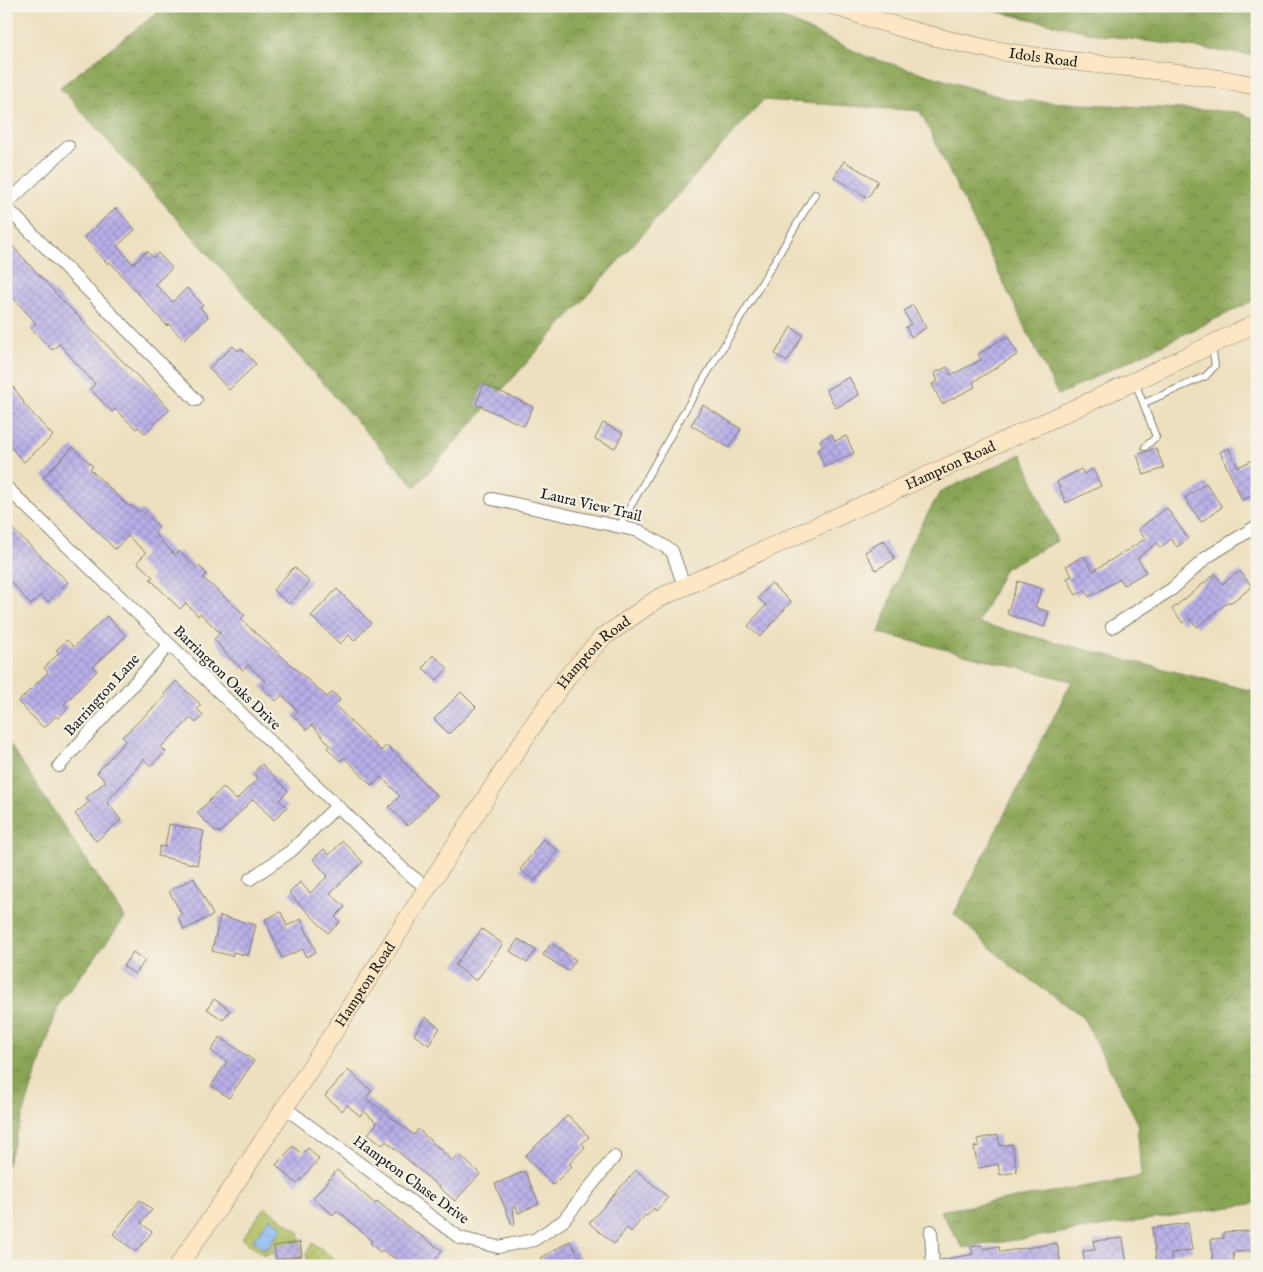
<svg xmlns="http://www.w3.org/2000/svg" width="1263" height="1272" font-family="'IM FELL English',serif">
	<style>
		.forest { fill: url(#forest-crowns); stroke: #536038 }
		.park { fill: url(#park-dots); stroke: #656c3d }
		.garden { fill: #aebc5e; stroke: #656c3d }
		.water { fill: url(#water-ripples); stroke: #526a88 }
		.building { fill: url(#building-cross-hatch) }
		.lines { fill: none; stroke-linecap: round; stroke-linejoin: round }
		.lane-casing { stroke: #847e6e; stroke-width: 8 }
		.street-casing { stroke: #847e6e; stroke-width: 14 }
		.secondary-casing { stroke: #847e6e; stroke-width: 19 }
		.lane { stroke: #fff; stroke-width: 6 }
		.street { stroke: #fff; stroke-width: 12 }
		.secondary { stroke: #fce6c4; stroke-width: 18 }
		.labels { text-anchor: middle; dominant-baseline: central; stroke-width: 4.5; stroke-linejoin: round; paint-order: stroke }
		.street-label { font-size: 15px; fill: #1c1c1c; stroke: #f7f3e8 }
	</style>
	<defs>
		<pattern id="forest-crowns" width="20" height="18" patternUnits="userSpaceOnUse" patternTransform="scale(1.25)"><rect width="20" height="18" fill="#8aa455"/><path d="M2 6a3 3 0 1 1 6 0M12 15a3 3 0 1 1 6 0" fill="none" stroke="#708546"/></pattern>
		<pattern id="park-dots" width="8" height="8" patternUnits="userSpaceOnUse" patternTransform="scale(1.25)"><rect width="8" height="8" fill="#aebc5e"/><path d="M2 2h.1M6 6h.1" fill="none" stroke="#95a151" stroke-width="1.8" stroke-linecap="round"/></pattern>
		<pattern id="water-ripples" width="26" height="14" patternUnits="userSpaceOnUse" patternTransform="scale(1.25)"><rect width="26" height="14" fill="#89b8f4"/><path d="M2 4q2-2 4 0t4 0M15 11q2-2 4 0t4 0" fill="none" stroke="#6f95c5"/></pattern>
		<pattern id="building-cross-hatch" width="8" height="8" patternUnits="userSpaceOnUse" patternTransform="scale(1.25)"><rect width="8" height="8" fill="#b7aee8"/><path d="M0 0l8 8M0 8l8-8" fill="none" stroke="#9d95c6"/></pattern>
	</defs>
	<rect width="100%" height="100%" fill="#f7f3e8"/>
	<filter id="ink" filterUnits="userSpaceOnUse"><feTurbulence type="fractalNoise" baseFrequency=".02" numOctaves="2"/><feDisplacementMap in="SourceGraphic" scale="10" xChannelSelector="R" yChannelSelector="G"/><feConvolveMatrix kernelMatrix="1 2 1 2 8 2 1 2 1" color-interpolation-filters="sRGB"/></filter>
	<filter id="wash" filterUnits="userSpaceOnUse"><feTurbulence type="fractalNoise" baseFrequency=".0096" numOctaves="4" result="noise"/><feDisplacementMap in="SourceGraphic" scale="20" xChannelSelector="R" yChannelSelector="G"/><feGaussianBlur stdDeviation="1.12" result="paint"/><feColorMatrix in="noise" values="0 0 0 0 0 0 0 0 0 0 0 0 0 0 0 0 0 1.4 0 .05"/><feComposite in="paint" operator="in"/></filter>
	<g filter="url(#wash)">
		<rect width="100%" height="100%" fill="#ede0bf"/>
		<path class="forest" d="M166,6h591l108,50 146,44 226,12 20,8v179l-199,96 -138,-284 -157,-11 -348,387 -355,-400z
			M972,6h285v50l-156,-21z
			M1022,454l35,87 -52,27 -27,55 279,69v511l-294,45 -23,-37 201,-34 -4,-56 -55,-105 -70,-49 -58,-53 118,-233 -193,-48 30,-86 31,-55z
			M6,739l119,179 -66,86 -53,163z"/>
		<path class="park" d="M313,1243l31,23h-29l-8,-7 -1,-6z"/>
		<path class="garden" d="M265,1207l34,25 4,25 -27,4 -1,-8 -11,2 -22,-16z"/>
		<path class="water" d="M270,1218l13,9 -18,23 -12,-10z"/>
		<g id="blocks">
			<path class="building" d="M844,161l34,20 -10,17 -34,-21z
				M116,208l19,22 -18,16 16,18 14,-13 6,7 5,-5 14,15 -17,16 17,18 15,-14 16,17 -3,2 8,10 -25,23 -14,-16 -2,2 -57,-64 -2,2 -24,-27z
				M6,239l55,60 109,110 -25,24 -7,-6 -2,2 -21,-20 -3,3 -22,-23 5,-5 -36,-40 -7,6 -21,-22 5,-5 -30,-33z
				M913,305l13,23 -15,9 -5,-10 5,-3 -7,-13z
				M791,327l12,8 -16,27 -12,-8z
				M1007,336l11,18 -45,28 2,5 -33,17 -10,-20 6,-3 -4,-8 13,-6 4,8 30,-15 -3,-6z
				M233,346l5,5 3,-3 15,16 -27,26 -20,-22z
				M6,377l18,25 -1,1 30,33 -29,26 -18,-20z
				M849,377l10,18 -23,13 -10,-18z
				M484,384l49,23 -9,19 -48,-22z
				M703,405l38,24 -12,19 -38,-23z
				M603,423l20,10 -8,15 -20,-9z
				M832,434l3,7 11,-5 8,17 -29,14 -8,-17 6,-3 -3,-7z
				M73,447l20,19 -3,3 39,38 2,-2 8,7 2,-2 18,17 -5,6 21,22 4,-4 18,17 2,-2 8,8 -4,4 42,37 -4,4 7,7 79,71 6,-5 7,8 -5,5 17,18 29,28 6,-6 50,51 -29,30 -19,-19 11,-11 -19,-19 -9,9 -28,-29 -4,4 -13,-13 3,-3 -18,-20 -5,5 -14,-14 5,-5 -16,-16 -6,6 -15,-14 5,-5 -18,-17 -5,5 -13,-12 -16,-19 6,-6 -20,-20 -2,3 -12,-13 -6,6 -30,-30 3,-2 -16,-15 9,-9 -18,-17 -13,13 -72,-72z
				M1156,448l8,20 -20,7 -7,-20z
				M1229,448l9,19 15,-7 4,9v25l-15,6 -22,-48z
				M1081,469l3,5 9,-5 8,17 -35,17 -9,-21z
				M1206,483l16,24 -21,15 -16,-24z
				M1167,508l21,30 -11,9 -6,-8 -11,9 -3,-5 -19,15 8,14 -22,13 -4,-6 -31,18 -4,-7 -9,5 -9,-17 5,-2 -6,-10 18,-10 9,15 52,-32 -7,-10z
				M6,523l62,59 -20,20 -7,-7 -10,10 -25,-29z
				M884,540l11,19 -19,11 -11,-18z
				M294,567l16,15 -21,22 -16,-14z
				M1240,571l12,16 -22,16 -1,-2 -32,26 -8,-9 -6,5 -11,-14 43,-35 7,10z
				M1018,581l24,8 -7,18 14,5 -5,15 -37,-13z
				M771,583l20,19 -31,35 -12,-11 18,-21 -8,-7z
				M337,589l34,34 -17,18 -5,-6 -9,9 -29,-28z
				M107,616l19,20 -33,31 4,4 -33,33 4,4 -10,10 -2,-2 -12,12 -26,-26 30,-30 -4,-4 15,-15 -3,-3 11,-10 7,7z
				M433,655l15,13 -11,12 -14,-12z
				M176,681l25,24 -4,4 6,6 -7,8 -5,-5 -30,29 5,5 -16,14 -6,-7 -37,43 14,18 -25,21 -21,-27 14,-12 -3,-4 20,-17 -9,-8 29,-33 -4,-3 44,-41 -2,-2z
				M461,692l15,15 -27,27 -15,-15z
				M262,764l26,27 -9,9 8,7 -13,13 -21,-21 -32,33h-5l-19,-19 26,-26 13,13 22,-22 -5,-5z
				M169,824l35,7 -7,34 -39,-9 2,-10 5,1z
				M543,839l15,11 -23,31 -15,-11z
				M343,841l20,21 -33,31 15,14 -10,10 5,5 -12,11 -39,-40 11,-11 10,11 18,-17 -15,-17 11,-10 5,6z
				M194,878l19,37 -29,15 -6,-13 4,-2 -13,-24z
				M281,912l6,14 14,-7 15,33 -10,5 -3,-8 -21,9 -17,-39z
				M220,916l36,9 -8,31 -15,-4 -1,4 -20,-5z
				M482,929l21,15 -27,37 -21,-16z
				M518,939l18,11 -9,13 -17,-12z
				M551,943l25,17 -8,11 -25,-16z
				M133,952l12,9 -10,13 -12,-8z
				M214,999l16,11 -7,10 -16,-11z
				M425,1017l15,11 -11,17 -15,-10z
				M220,1037l34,24 -25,37 -18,-12 16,-24 -16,-11z
				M348,1070l24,21 -6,7 48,37 4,-6 35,32 6,-7 21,20 -25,27 -69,-60 -3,4 -15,-11 9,-11 -13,-12 -4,5 -13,-11 -5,6 -17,-15z
				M568,1115l21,22 -7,6 3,4 -16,17 3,2 -19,19 -28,-29z
				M998,1135l2,11 12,-2 5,28 -17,3 -2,-11 -20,4 -4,-21 5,-1 -2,-7z
				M293,1146l9,8 6,-6 11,11 -22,25 -21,-19z
				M337,1170l38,34 2,-3 30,25 35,24 -10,16h-26l-24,-16 -2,2 -10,-9 2,-2 -28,-25 -8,-5 -3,4 -20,-17z
				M636,1170l32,27 -12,14 -2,-3 -7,8 -2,-1 -14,17 -4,-4 -13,16 -25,-21z
				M525,1171l14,33 -21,9 -2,-7 -3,1 2,18h-3l-17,-41z
				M140,1200l12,10 -11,13 11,9 -16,20 -23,-18z
				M1188,1223l4,27 -21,3 1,13h-15l-5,-38z
				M1251,1231l2,20 -20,1 1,11 -21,1 -2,-25 13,-1v-6z
				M1123,1238l4,28h-42l-2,-15 12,-1 -2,-9z
				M570,1241l14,25h-38l-5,-8z
				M300,1242l2,14 -26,4 -2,-14z
				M1057,1243l4,23h-120v-6l32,-6 -2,-7 11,-2 1,4 16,-3 1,6z"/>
		</g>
	</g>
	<g filter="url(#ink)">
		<use href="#blocks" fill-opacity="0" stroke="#847e6e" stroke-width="1"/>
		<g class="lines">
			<defs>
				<path id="lane" d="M1135,382l21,55 -11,10
					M1144,403l62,-27 9,-10 -3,-20
					M619,527l65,-115 131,-218
					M268,1266l2,-2"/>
				<path id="street" d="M6,204l62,-58
					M6,207l190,193
					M6,487l398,383 24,19
					M492,499l147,32 33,20 12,35
					M1112,627l60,-38 35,-32 50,-31
					M59,766l110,-121
					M250,879l41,-28 46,-45
					M284,1107l176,131 38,9 36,-7 29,-19 51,-64
					M931,1231l2,35"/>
				<g id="secondary">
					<path id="s1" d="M835,6c49,18 103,33 154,43 89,17 179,18 268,37"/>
					<path id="s2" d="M178,1266l59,-85 295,-454 36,-51 34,-38 55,-39 478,-218 122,-58"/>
				</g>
			</defs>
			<use href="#lane" class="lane-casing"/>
			<use href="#street" class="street-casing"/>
			<use href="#secondary" class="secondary-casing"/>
			<use href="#lane" class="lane"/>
			<use href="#street" class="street"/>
			<use href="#secondary" class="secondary"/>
		</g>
	</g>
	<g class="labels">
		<g class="street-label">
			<text stroke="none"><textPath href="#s1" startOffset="215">Idols Road</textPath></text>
			<text stroke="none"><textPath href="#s2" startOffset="1148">Hampton Road</textPath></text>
			<text transform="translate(591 505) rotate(13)">Laura View Trail</text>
			<text stroke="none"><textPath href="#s2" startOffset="742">Hampton Road</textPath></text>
			<text transform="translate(227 678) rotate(44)">Barrington Oaks Drive</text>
			<text transform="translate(102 695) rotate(-48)">Barrington Lane</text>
			<text stroke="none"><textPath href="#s2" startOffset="338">Hampton Road</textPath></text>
			<text transform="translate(411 1180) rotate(36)">Hampton Chase Drive</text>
		</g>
	</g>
	<rect width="1263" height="1272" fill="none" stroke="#f7f3e8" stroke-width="25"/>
</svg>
